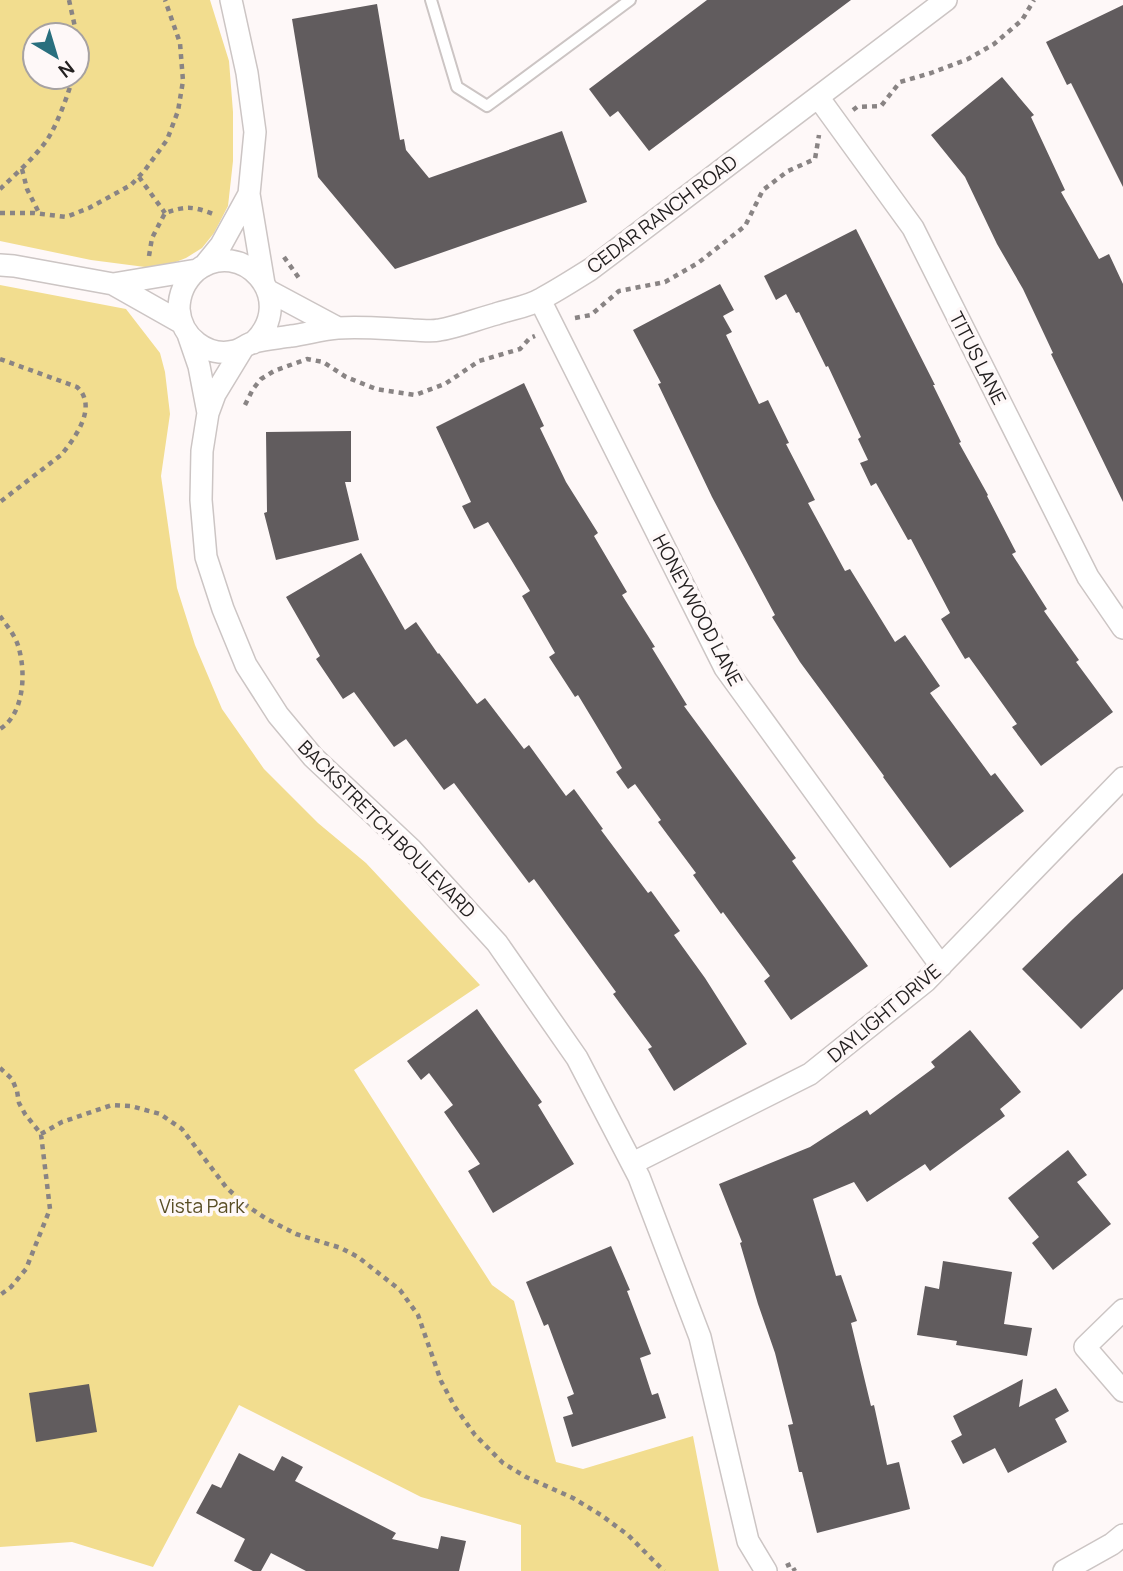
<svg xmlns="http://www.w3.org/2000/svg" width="1123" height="1571" font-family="Manrope,sans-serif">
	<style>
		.green { fill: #f2dd8f; fill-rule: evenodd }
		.building { fill: #615c5e }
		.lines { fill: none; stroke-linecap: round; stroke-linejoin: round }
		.service-casing { stroke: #ccc5c4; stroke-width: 14 }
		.minor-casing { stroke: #ccc5c4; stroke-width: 24 }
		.path { stroke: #898484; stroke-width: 4.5; stroke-dasharray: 5 5; stroke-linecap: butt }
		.service { stroke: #fff; stroke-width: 10 }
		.minor { stroke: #fff; stroke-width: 21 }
		.labels { text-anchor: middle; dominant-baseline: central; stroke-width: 7; stroke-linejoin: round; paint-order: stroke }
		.street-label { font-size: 19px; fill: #242121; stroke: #fef8f8 }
		.park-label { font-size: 19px; fill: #584d24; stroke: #fef8f8 }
	</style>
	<rect width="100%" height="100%" fill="#fef8f8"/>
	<path class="green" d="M0,0h210l19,61 4,51v49l-5,45 -14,27 -12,15 -16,10 -23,9h-18l-54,-7 -91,-19zM35,35h42v42h-42z
		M0,285l126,24 34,44 5,19 5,42 -9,62 16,112 18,57 27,64 42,60 54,54 48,40 114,122 -126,85 138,215 22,16 42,161 27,7 110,-33 26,135h-198v-46l-100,-28 -182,-92 -86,162 -81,-25 -72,5z"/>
	<path class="building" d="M707,0h144l-202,151 -31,-40 -8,6 -21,-28z
		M377,4l23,136 4,-1 2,11 23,28 133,-47 25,71 -192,67 -77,-92 -26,-158z
		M1123,5v182l-52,-104 -4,2 -21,-43z
		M1002,77l32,38 -3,2 34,73 -4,2 38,67 10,-5 14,30v218l-72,-148 2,-1 -30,-64 -26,-45 -32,-67 -34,-42z
		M856,229l79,156h-2l28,57 -2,1 29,52 -1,1 29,56 -4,2 35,55 -3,2 35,49 -3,2 37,50 -72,54 -29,-39 5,-3 -48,-67 -4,2 -24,-40 9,-6 -39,-74 -3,1 -32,-57 -5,3 -11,-23 8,-3 -10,-21 3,-2 -33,-71 -2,1 -27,-55 -3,1 -10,-19 -10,6 -12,-24z
		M720,284l14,26 -11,6 9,16 -6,3 33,69 9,-4 21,43 -3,1 29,56 -7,3 37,68 5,-2 45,73 10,-7 35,51 -10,7 61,83 4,-3 29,38 -74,57 -67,-91 1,-1 -84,-114 -28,-45 3,-2 -63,-118 -54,-113 3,-1 -28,-53z
		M524,383l20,43 -4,2 26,54 32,51 -4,3 33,56 -5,3 33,52 -3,1 35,57 -3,1 112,152 -4,3 76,105 -77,54 -27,-39 6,-5 -47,-64 -2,2 -28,-39 3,-2 -38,-51 3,-2 -26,-36 -7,5 -12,-17 6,-4 -44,-73 -3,2 -26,-40 6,-4 -33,-57 8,-5 -42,-69 -14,7 -12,-23 9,-4 -35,-75z
		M351,431v51h-6l14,58 -83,20 -12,-47 3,-1 -1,-80z
		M361,553l44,77 11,-8 22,32 1,-1 38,51 8,-6 39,51 5,-4 37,51 8,-7 29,40 -2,1 47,63 3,-2 29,40 -6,4 31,43 42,66 -73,47 -26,-42 4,-2 -39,-53 3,-2 -82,-113 -5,4 -75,-100 -10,7 -38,-51 -12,8 -40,-55 -11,7 -27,-40 4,-3 -34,-59z
		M1123,873v116l-42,40 -59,-60 51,-50z
		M477,1009l65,93 -4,3 36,59 -81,49 -25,-42 12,-7 -36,-52 9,-7 -24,-32 -8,7 -14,-19z
		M970,1030l51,62 -21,17 5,7 -75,55 -5,-7 -58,38 -13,-20 -41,17 23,77 5,-1 16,46 -6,2 20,83 3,-1 13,60 12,-3 11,47 -93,24 -15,-61h-3l-11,-47 5,-1 -18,-71 -17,-49 -18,-61 2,-1 -23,-58 91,-37 57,-37 3,5 65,-48 -4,-5z
		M1068,1150l19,25 -10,7 34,42 -58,46 -21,-27 7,-6 -31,-39z
		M611,1246l19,44 -3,1 24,63 -11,4 12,37 6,-2 8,25 -94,29 -9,-30 10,-3 -6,-17 7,-3 -26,-70 -4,2 -18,-44z
		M943,1261l69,11 -8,52 28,4 -5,28 -71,-11 1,-4 -40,-6 8,-49 14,3z
		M1023,1379l-4,28 37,-19 13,23 -14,8 12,23 -59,31 -13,-25 -32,16 -12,-23 11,-6 -9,-19z
		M89,1384l8,48 -61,10 -7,-49z
		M239,1453l35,18 8,-15 21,11 -8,14 101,52 -4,6 46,10 3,-13 25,5 -7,30h-153l-35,-18 -10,18h-8l-19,-10 11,-22 -49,-26 16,-29 9,4z"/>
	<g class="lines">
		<defs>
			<path id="service" d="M431,0l26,87 30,19 143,-106"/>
			<path id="minor" d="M231,0l16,73 8,59 -6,62 15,90
				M818,97l95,131 175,349 35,51
				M0,265l14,1 99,18 84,-14
				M204,266l17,-21 28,-51
				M113,284l69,39
				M267,290l71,38
				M540,300l185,368 216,298
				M188,334l11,32 9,47
				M253,343c47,-44 -12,-108 -57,-72 -11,10 -17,23 -17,38 2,28 28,49 56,42 7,-2 12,-7 19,-9 12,-3 25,-4 37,-6 15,-2 32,-7 47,-8 24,-2 50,1 75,2 8,0 18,2 26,0 19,-3 38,-11 57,-16 14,-5 32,-7 45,-15 17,-9 34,-20 50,-30l355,-269
				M243,348l-28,46 -7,19 -6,38 -1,49 5,57 17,52 23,56 32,50 35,42 99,93 85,93 80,115 62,119 61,160 48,204 18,30
				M633,1163l177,-89 116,-93 197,-203
				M1123,1310l-38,37 38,44
				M1064,1571l48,-27 11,-9"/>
		</defs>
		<use href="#service" class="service-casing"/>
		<use href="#minor" class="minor-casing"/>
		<path class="path" d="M69,0l6,27v8
			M853,110l4,-3 24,-1 19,-24 31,-9 37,-14 26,-15 28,-24 12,-20
			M22,169l5,20 12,24
			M139,177l26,36
			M0,189c16,-15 34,-31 47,-49 10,-15 21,-45 26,-63
			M0,213h34l32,4 23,-9 42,-23 14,-15 22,-30 11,-29 5,-30 -3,-38 -15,-43
			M149,256l3,-18 13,-25c20,-7 28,-7 48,1
			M284,257l17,24
			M575,318l16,-3 28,-24 46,-9 33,-19 47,-37 18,-36 25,-19 27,-12 4,-24
			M0,359l77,28c21,19 -1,50 -16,68l-61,47
			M245,405l8,-16 8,-10 13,-8 33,-12 16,3 23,15 30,12 39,6 30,-11 34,-23 41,-12 10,-11 5,-2
			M0,616c7,10 16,20 19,33 7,25 5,65 -19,80
			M0,1068l12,11 5,12 2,12 6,11 16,20 9,75 -24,60 -15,18 -11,8
			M41,1134l21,-12 50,-17 19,1 29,8 22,15 44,58 17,16 22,15 31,16 45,14 17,9 42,33 18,25 23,66 14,26 20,28 28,28 23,14 47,21 28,17 27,20 36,36
			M786,1566l5,-2 4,7"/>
		<use href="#service" class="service"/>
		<use href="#minor" class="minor"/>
	</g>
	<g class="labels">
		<g class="street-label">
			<text transform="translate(662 214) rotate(-37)">CEDAR RANCH ROAD</text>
			<text transform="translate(978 358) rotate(63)">TITUS LANE</text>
			<text transform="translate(698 610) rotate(62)">HONEYWOOD LANE</text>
			<text transform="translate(387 829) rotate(45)">BACKSTRETCH BOULEVARD</text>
			<text transform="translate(884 1013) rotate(-40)">DAYLIGHT DRIVE</text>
		</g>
		<g class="park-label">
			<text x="202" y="1206">Vista Park</text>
		</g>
	</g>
	<g transform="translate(56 56) rotate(142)"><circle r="33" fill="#fef8f8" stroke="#a7a2a2" stroke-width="2"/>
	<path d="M0-5L12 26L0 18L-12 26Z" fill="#296f7e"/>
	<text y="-10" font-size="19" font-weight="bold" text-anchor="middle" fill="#242121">N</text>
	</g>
</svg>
